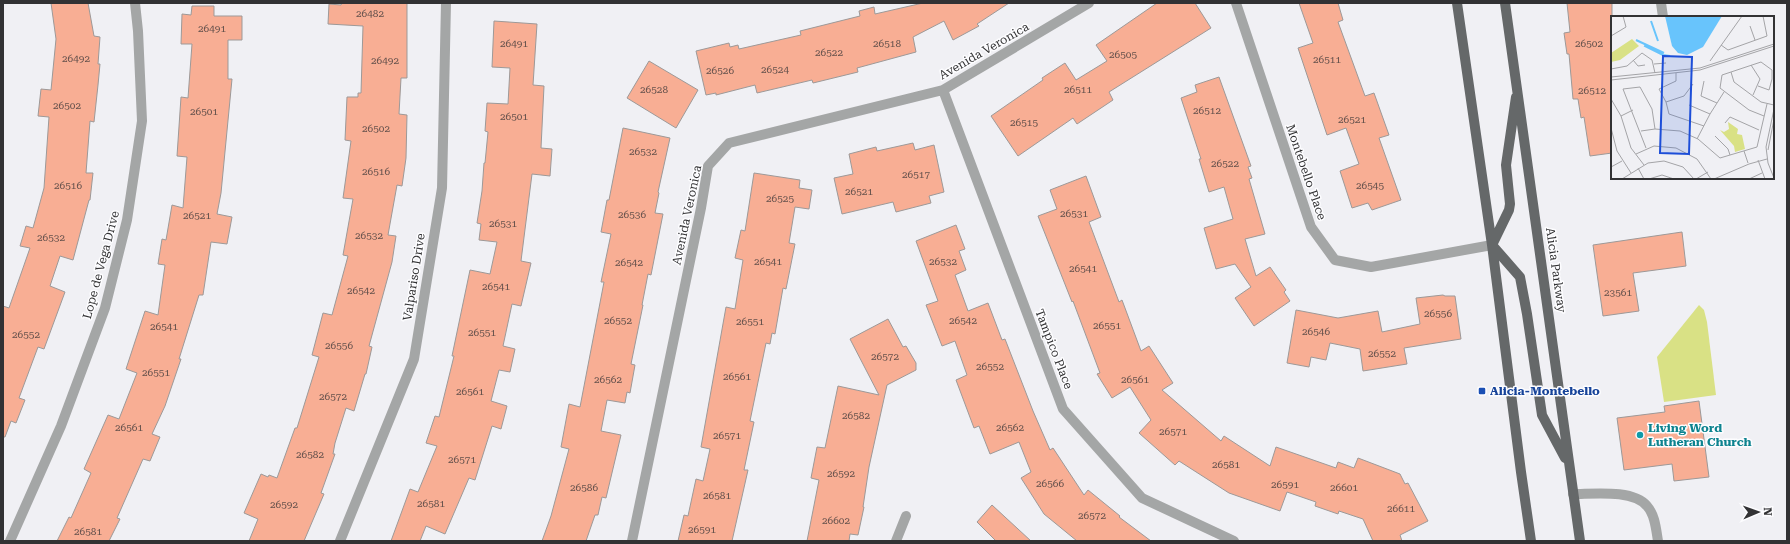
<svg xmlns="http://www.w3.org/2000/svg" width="1790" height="544" font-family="'Roboto Serif',serif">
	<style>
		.green { fill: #d9e185 }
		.building { fill: #f8ae94; stroke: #9d9998 }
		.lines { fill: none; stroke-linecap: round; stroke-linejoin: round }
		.minor { stroke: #a4a6a6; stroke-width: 10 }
		.major { stroke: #656869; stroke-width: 10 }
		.transit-dot { fill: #1a4fb4; stroke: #fdfdff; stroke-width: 1.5 }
		.culture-dot { fill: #0f9aa8; stroke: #fdfdff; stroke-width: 1.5 }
		.labels { text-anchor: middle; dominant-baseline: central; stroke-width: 3; stroke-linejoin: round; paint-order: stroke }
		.number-label { font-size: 10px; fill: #64514c }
		.street-label { font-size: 12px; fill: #323234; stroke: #fdfdff }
		.transit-label { font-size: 12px; font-weight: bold; fill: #164399; stroke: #fdfdff; text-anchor: start }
		.culture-label { font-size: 12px; font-weight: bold; fill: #0d838f; stroke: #fdfdff; text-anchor: start }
		.inset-river { fill: none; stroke: #68c4fc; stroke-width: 2 }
		.inset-road { fill: none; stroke: #a4a4a7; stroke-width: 1 }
		.view { fill: #1d4ed8; fill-opacity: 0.15; stroke: #1d4ed8; stroke-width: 2 }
		.inset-edge { fill: none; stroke: #323234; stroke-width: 2 }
	</style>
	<rect width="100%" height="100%" fill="#f0f0f4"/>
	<path class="green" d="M1699,305l5,5 3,12 9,73 -52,7 -7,-45z"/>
	<path class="building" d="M51,3h37l6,33 6,1 -2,27h2l-2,21 -4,37 -4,-1 -4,52h7l-3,27h-1l-16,60 -13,-4 -10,30 15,6 -21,57 -6,-2 -19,51 6,2 -9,23 -5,-2 -6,16h-2v-131l6,2 21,-60 -10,-2 6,-20 7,2 11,-40 5,-71 -11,-1 3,-27 10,1 5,-51z
		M342,3h65v75h-6l-2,36 8,1 -1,43 -4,28 -5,-1 -9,50 8,1 -4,26 -23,84 3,1 -6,27h-1l-11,37 -8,-3 -11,35 -2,11h2l-14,39 3,1 -20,47h-55l9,-22 -14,-6 17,-39 7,3 1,-2 8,3 18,-50h2l22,-71 -7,-2 11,-42 9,2 16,-59 -5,-1 10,-56 -10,-1 8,-57 -6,-1 2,-43h11v-4h3l2,-67 -35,-2 1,-20 12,1z
		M923,3h86l-32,21 2,2 -26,14 -9,-19 -31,16 3,15 -59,16 1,4 -45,11 -1,-3 -55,13 -2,-8 -39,10v-2l-10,2 -10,-44 33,-8 1,4 8,-2 1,4 62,-14 -1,-4 60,-15 -1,-5 15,-4 1,7z
		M1157,3h38l16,25 -102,64 4,8 -36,24 -4,-6 -55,38 -27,-40 52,-36 -1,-2 23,-15 11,17 31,-19 -11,-16z
		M1299,3h39l5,17 -5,2 27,74 9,-3 15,42 -10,3 22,62 -29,10 -4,-7 -16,5 -12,-37 19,-7 -13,-36 -19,7 -29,-87 15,-5z
		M1567,3h45v150l-22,3 -6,-39 -3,1 -3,-19h-5l-4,-45h-2l-3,-21 6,-1z
		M192,6h22v10h28v24h-14v39h4l-11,114 -4,21 15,3 -5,27 -16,-2 -8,53h-4l-20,64h2l-16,47 -13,28 8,3 -10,24 -7,-2 -26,59 3,1 -11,22h-52l12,-24 2,1 20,-45 -7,-4 24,-54 11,4 18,-46 -11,-4 19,-58 13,4 7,-50 -7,-1 4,-25 4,1 6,-35 11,3 4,-51 -10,-1 4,-59 7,1 4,-54h-11l1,-30 9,1z
		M494,21l43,3 -4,61 11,1 -3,62 11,1 -2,27 -18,-2 -11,87 10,2 -10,43 -9,-2 -9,42 12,3 -5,23 -11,-2 -8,31 16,5 -6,23 -9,-3 -17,54 -6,-2 -24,56 -19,-8 -6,15h-29l19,-52 8,3 19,-46 -11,-3 9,-27 4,1 15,-61h-2l18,-86 20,4 7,-32 -18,-2 2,-16 -4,-1 5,-32 2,-28h1l3,-31 -3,-1 2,-28 21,1 2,-36 -18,-1z
		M649,61l49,29 -22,38 -49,-30z
		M1219,77l32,89 -3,1 4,11 -3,1 16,55 -20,5 11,37 14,-9 16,23 -2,2 6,9 -36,25 -19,-28 16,-11 -16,-23 -19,5 -12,-41 29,-9 -9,-32 -15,5 -10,-33h2l-20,-61 16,-6 -2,-7z
		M623,128l47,10 -12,54 1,1 -4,20 8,1 -12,61 -3,-1 -6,31h1l-12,59 4,1 -5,28 -3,-1 -2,11 -18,-3 -6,31 20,4 -15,63 -4,-1 -4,18h-3l-9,26h-44l9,-25 18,-67 -8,-2 8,-43 11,3 24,-125h-3l10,-48 -10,-2 6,-32h2z
		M913,143l2,7 19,-5 10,47 -15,4 2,7 -35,9 -3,-10 -51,12 -8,-36 19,-4 -4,-20 27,-7 1,4z
		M754,173l46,7 -1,8 13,2 -3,19 -14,-2 -6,36 6,1 -9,45 -3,-1 -8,46 -3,-1 -2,11 -4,-1 -16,78 4,1 -10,48h4l-16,71h-54l6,-26 4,1 8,-37 7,2 7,-32 -9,-2 25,-140 9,2 8,-49 -8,-2 6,-28 4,1z
		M1086,176l15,41 -12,5 30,80 3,-2 19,51 8,-5 24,37 -11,7 59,51 3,-5 46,30 6,-19 60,21 2,-6 16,6 4,-10 42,16 5,10 3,-1 20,38 -28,14 2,6h-29l-10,-22 -24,-8 -1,3 -23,-8 1,-4 -29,-10 -7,19 -51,-18 -50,-32 -4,4 -36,-32 12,-13 -21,-33 -18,11 -15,-24 3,-1 -27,-72 -1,1 -34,-86 19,-7 -7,-19z
		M956,225l9,24 -6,2 7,19 -11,5 13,36 20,-8 14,37 3,-1 28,72 17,39 3,-2 31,47 4,-5 32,26 -1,1 32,24h-74l-33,-27 -23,-36 10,-6 -12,-30 -29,12 -11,-28 -5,2 -18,-48 11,-5 -12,-34 -13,5 -16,-41 12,-4 -22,-60z
		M1682,232l4,34 -53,7 6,38 -36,5 -10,-71z
		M1443,295l2,1h10l6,43 -57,9 3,16 -44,7 -3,-22 -30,-6 -4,17 -15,-3 -2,10 -22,-4 9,-53 42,8 40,-7 4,21 38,-8 -4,-26z
		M888,319l15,28 3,-1 10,17v7l-29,15 -18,82 -6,40h1l-6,28 -8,-1 -1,7h-42l12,-61 -8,-2 6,-31 8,1 13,-62 41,9 -29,-56z
		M1699,401l10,76 -35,4 -2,-17 -48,6 -7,-52 48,-6 -1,-6z
		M992,505l39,36h-35l-19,-19z"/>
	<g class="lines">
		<path class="minor" d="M1236,3l75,224 24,33 36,7 121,-22
			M1661,3l2,14
			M943,90l120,319 79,89 92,43
			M1573,494c20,0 60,-5 74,12 8,9 9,23 11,35
			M10,541l51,-115 44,-118 22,-88 15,-99 -4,-90 -3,-28
			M340,541l74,-182 28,-171 4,-185
			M632,541l69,-333 7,-42 21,-23 214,-53 146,-87
			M896,541l10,-25"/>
		<path class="major" d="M1457,3l35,242 29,227 10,69
			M1505,3l75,538
			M1516,97l-10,68 4,39 -1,6 -17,35 28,32 7,37 15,101 23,43"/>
	</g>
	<rect class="transit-dot" x="1478" y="387" width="8" height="8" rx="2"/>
	<circle class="culture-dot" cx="1640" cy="435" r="4"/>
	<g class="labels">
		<g class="number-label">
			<text x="370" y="13">26482</text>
			<text x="212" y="28">26491</text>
			<text x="514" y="43">26491</text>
			<text x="887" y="43">26518</text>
			<text x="1589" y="43">26502</text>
			<text x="829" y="52">26522</text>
			<text x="1123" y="54">26505</text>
			<text x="76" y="58">26492</text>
			<text x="1327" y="59">26511</text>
			<text x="385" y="60">26492</text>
			<text x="775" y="69">26524</text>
			<text x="720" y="70">26526</text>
			<text x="654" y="89">26528</text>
			<text x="1078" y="89">26511</text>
			<text x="1592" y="90">26512</text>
			<text x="67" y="105">26502</text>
			<text x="1207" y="110">26512</text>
			<text x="204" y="111">26501</text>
			<text x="514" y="116">26501</text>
			<text x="1352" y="119">26521</text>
			<text x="1024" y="122">26515</text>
			<text x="376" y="128">26502</text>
			<text x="643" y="151">26532</text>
			<text x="1225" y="163">26522</text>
			<text x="376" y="171">26516</text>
			<text x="916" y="174">26517</text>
			<text x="68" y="185">26516</text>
			<text x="1370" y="185">26545</text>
			<text x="859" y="191">26521</text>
			<text x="780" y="198">26525</text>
			<text x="1074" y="213">26531</text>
			<text x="632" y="214">26536</text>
			<text x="197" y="215">26521</text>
			<text x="503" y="223">26531</text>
			<text x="369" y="235">26532</text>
			<text x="51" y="237">26532</text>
			<text x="768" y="261">26541</text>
			<text x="943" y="261">26532</text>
			<text x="629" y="262">26542</text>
			<text x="1083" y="268">26541</text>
			<text x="496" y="286">26541</text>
			<text x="361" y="290">26542</text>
			<text x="1618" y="292">23561</text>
			<text x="1438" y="313">26556</text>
			<text x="618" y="320">26552</text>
			<text x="963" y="320">26542</text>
			<text x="750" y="321">26551</text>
			<text x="1107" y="325">26551</text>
			<text x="164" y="326">26541</text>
			<text x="1316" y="331">26546</text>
			<text x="482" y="332">26551</text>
			<text x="26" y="334">26552</text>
			<text x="339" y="345">26556</text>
			<text x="1382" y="353">26552</text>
			<text x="885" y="356">26572</text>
			<text x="990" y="366">26552</text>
			<text x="156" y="372">26551</text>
			<text x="737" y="376">26561</text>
			<text x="608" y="379">26562</text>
			<text x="1135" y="379">26561</text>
			<text x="470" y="391">26561</text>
			<text x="333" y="396">26572</text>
			<text x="856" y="415">26582</text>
			<text x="129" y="427">26561</text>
			<text x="1010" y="427">26562</text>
			<text x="1173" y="431">26571</text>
			<text x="727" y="435">26571</text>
			<text x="310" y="454">26582</text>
			<text x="462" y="459">26571</text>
			<text x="1226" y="464">26581</text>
			<text x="841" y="473">26592</text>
			<text x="1050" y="483">26566</text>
			<text x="1285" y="484">26591</text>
			<text x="584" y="487">26586</text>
			<text x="1344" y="487">26601</text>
			<text x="717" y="495">26581</text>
			<text x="431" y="503">26581</text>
			<text x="284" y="504">26592</text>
			<text x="1401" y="508">26611</text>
			<text x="1092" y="515">26572</text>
			<text x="836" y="520">26602</text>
			<text x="702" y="529">26591</text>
			<text x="88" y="531">26581</text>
		</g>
		<g class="street-label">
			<text transform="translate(984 51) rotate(-30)">Avenida Veronica</text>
			<text transform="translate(1306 172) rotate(71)">Montebello Place</text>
			<text transform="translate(687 215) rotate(-78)">Avenida Veronica</text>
			<text transform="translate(101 265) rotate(-75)">Lope de Vega Drive</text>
			<text transform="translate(1556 270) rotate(82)">Alicia Parkway</text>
			<text transform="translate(414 277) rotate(-81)">Valpariso Drive</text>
			<text transform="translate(1054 349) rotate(69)">Tampico Place</text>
		</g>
		<g class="transit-label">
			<text x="1490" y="391">Alicia-Montebello</text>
		</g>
		<g class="culture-label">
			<text x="1648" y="428">Living Word<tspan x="1648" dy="14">Lutheran Church</tspan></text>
		</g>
	</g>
	<g transform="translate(1611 16)">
		<rect width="163" height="163" fill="#f0f0f4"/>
		<path d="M21,23l7,7 -19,14 -9,2v-9zM117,106l10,7 -1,5 5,1 3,14 -10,3 -1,-6 -14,-16 4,2 5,-3z" fill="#d9e185"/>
		<path d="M54,0h57l-19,31 -16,8 -9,-2 -6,-7z" fill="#68c4fc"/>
		<path class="inset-river" d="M40,5l7,20M25,24l28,13M35,28l-1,2 18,9 7,1"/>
		<path class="inset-road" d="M139,10l5,14M0,20l15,-9 -3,-11M110,29l7,5 39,-14 -4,-20M22,44l5,6 7,-1M99,45l32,-45M43,48l12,-1M140,49l9,14 -7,16M0,53l16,-3 15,-13 10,7 3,13M120,56l3,10 27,20 13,3M65,57v8l-17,8 7,13 3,12 35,12M0,61l89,-9 74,-24M0,64l89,-10 74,-24M93,65l-3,15 16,7M147,70l11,4 3,-11v-9l-11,-8 -39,13 -2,13 29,22 15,6M0,83l10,17 10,32 13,17M55,86l18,-6 9,-12M78,89l21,9M163,93l-8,38 2,16 6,15M10,100l12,-6M114,107l5,-6 29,13M0,112l6,23 14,22M30,115l14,-2 25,2 18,8 22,19 37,-11 10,-43M104,120l13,13 2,6M86,123l13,-25 14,-22M35,132l-23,-59 17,-2 12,22 3,20M157,134l6,-31M133,135l4,12M25,138l18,-8 22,2 21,11 14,20M147,144l7,19M0,151l11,-6M27,152l6,11M11,163l26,-16 16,-2 19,6 11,12M38,163l13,-4 12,4M85,163l12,-7M103,163l35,-15 18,-5M138,163l13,-6"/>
		<path class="view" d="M52,40l29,1 -3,97 -29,-1z"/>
		<rect width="163" height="163" class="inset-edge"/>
	</g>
	<rect width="1790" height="544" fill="none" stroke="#323234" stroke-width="8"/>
	<g transform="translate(1758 512) rotate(88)" stroke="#fdfdff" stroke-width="3" paint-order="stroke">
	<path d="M0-3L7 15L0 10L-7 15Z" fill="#323234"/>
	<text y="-6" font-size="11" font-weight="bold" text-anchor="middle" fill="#323234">N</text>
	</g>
</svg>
